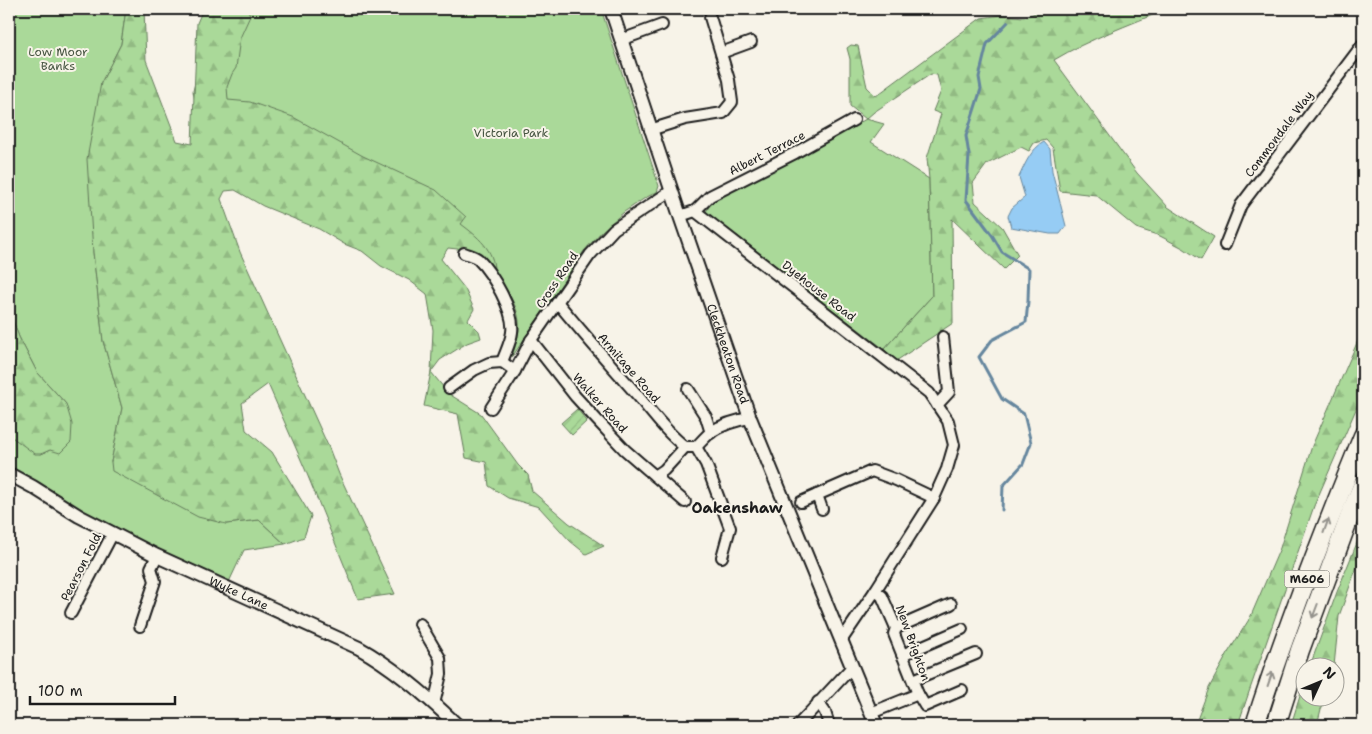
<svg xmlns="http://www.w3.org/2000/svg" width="1372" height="734" viewBox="0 0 1372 734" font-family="'Shantell Sans',sans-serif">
  <defs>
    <pattern id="forest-firs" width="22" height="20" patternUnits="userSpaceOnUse" patternTransform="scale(1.25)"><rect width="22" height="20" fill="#aad999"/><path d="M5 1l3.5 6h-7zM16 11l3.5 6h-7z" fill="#92ba83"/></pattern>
    <pattern id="garden-furrows" width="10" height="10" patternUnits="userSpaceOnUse" patternTransform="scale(1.25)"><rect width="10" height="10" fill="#aad999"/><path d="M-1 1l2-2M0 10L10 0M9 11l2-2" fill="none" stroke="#92ba83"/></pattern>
  </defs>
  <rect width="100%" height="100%" fill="#f7f3e8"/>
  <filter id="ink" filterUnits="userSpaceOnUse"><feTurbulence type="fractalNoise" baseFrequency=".02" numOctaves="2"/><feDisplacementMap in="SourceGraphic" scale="10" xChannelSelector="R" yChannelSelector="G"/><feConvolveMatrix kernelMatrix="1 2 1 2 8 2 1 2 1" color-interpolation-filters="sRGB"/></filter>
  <g filter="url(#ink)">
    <g fill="#aad999" stroke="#637a5a">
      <polygon points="9,9 126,9 121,44 101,83 93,252 103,341 122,408 111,462 226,524 259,520 285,544 244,550 229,582 187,566 71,506 17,472 9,463 9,435 41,454 50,450 66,404 37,372 19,337 9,310"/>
      <path d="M 213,9 L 601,9 L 659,186 L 657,192 L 645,198 L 624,212 L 603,230 L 584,251 L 512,357 C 514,349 518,339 519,330 C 522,304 496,274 480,255 L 196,108 L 193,91 Z"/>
      <polygon points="866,119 884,124 871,142 929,179 932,296 884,349 706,212 711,202 798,158"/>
    </g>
    <g fill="url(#forest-firs)" stroke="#637a5a">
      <path d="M 126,9 L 144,9 L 146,60 L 177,141 L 192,144 L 197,23 L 203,9 L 248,9 L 250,16 L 240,38 L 236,68 L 232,74 L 227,87 L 228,100 L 250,102 L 293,117 L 363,156 L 436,190 L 466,217 L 461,224 C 477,236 495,250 494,272 L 467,250 L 448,248 L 441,259 L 465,289 L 474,309 L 468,320 L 479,331 L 481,338 L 467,343 L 440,360 L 431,372 L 449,394 L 481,414 L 518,465 L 528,475 L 532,491 L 569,523 L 604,546 L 586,554 L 570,541 L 539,507 L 508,498 L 489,486 L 486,462 L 466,458 L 458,414 L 424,406 L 431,372 L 433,330 L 427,294 L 409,280 L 381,266 L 362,251 L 344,244 L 319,229 L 263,206 L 235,190 L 225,191 L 221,199 L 240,252 L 329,448 L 339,474 L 395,594 L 358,599 L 305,469 L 268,384 L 242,403 L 246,430 L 272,452 L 311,516 L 304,537 L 285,544 L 259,520 L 226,524 L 198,517 L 112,471 L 111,462 L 122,408 L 103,341 L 93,252 L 87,159 L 101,83 L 121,44 Z"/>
      <path d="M 1047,9 L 1167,9 C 1129,25 1089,39 1054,60 L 1137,173 L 1168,207 L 1214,237 L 1201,260 L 1183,248 L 1160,236 L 1136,228 L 1096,195 L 1060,191 L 1053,148 L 1046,140 L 1034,143 L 1029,151 L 1021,147 L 987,164 L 973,183 L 975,202 L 1002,227 L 1018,255 L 1004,269 L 952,219 L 953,323 L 896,361 L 884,349 L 932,296 L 929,179 L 927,158 L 941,114 L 933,111 L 941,91 L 937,75 L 931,74 L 874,112 L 866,119 L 850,106 L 850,59 L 847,48 L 851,45 L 858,46 L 867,87 L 876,96 L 981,18 L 1002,15 L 1024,17 Z"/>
      <polygon points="9,310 19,337 37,372 66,404 72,424 71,442 60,453 50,450 41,454 35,454 9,435"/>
      <polygon points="1363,329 1363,393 1314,506 1249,692 1238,725 1195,725 1209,688 1229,651 1250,618 1280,548 1312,446"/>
      <polygon points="1363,528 1363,550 1339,616 1334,666 1310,666 1337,592"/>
      <polygon points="1304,683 1304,696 1327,697 1321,709 1317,725 1291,725"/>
    </g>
    <polygon fill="url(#garden-furrows)" stroke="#637a5a" points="577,409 587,421 572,435 561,423"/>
    <path fill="#96ccf4" stroke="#65869e" d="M 1044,142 L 1050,149 L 1052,171 L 1066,226 L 1060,234 L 1050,234 L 1011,227 L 1008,216 L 1012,208 L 1025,197 L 1019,177 C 1025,164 1031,149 1044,142 Z"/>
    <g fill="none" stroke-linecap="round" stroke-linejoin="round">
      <polyline stroke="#65869e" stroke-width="3" points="1002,510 1003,486 1023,464 1031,443 1024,414 1002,399 979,357 992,340 1026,322 1028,301 1029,269 1002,252 992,235 966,200 969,155 966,136 981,89 979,77 987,44 1008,22"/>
      <g stroke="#1c1c1c" stroke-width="14">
        <g id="minor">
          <polyline points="621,40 662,25"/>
          <polyline points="721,53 751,42"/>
          <polyline points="650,130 685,119 723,113 732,102 729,80 710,17"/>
          <polyline points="695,211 710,196 795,153 854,120"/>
          <polyline points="680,216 695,211 929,393 948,421 954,445 947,469 934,498 875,591 841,641"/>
          <polyline points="1225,245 1241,205 1363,44"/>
          <path d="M 464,253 C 469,255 475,256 478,259 C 492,273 515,312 512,332 C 511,342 505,353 502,362"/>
          <path d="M 558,303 C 584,335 611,365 638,396 C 653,414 667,433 685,447"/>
          <polyline points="531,340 575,396 596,419 625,450 685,502"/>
          <polyline points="449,388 474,370 489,363 502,362 515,371"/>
          <polyline points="688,389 706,417 711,433"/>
          <polyline points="937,405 949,392 943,337"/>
          <polyline points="491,408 515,371 531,340 590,255 614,229 671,191"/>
          <polyline points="696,447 706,464 730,528 722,557"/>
          <path d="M 655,476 L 664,470 L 685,447 L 696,447 C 701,442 706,436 711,432 C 722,425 737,420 750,418"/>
          <polyline points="817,495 822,509"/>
          <polyline points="801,502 872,471 896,480 934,498"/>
          <polyline points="875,591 882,596 896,628 894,634 918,694 925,706 962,690"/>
          <polyline points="71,613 113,533"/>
          <polyline points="420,624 440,658 441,674 434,704"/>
          <polyline points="140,626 155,581 151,568 157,556"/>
          <polyline points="896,628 951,604"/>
          <polyline points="902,655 962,629"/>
          <polyline points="913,680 976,654"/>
          <polyline points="818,702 825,712 829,725"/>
          <polyline points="871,713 918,694"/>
          <polyline points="798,725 852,667"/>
        </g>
      </g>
      <g stroke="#1c1c1c" stroke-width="16">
        <g id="tertiary">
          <path id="s1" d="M 611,9 L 680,216 L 750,418 L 876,725"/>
          <path id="s2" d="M 9,474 L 33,487 L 79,516 L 157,556 L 359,648 C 395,668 428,697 457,725"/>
        </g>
      </g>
      <g stroke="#1c1c1c" stroke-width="21">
        <g id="motorway">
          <path d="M 1255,725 C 1286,627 1324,531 1363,436"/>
          <polyline points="1276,725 1300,650 1352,510 1363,484"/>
        </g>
      </g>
      <use href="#minor" stroke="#f7f3e8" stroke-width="10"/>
      <use href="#tertiary" stroke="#f7f3e8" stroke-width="12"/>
      <use href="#motorway" stroke="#f7f3e8" stroke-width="18"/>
    </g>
    <defs><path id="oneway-shaft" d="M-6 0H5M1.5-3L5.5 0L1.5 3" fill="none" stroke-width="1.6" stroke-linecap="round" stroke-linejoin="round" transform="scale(1.25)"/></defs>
    <g stroke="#94928c">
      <use href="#oneway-shaft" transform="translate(1326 526) rotate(-70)"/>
      <use href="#oneway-shaft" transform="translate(1315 611) rotate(111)"/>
      <use href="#oneway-shaft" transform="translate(1270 679) rotate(-71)"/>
    </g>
  </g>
  <g text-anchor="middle" stroke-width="4" stroke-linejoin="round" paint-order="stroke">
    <rect fill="#f7f3e8" stroke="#5e5c59" stroke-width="1" x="1284.5" y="570.5" width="45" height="17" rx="4"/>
    <g font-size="11" font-weight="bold" fill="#1c1c1c">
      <text x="1307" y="583">M606</text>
    </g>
    <g font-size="12" fill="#475542" stroke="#f7f3e8">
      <text x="58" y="56">Low Moor<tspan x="58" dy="14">Banks</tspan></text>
      <text x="511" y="137">Victoria Park</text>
    </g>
    <g font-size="12" fill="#1c1c1c" stroke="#f7f3e8">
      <text transform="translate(1279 134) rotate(-53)" y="4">Commondale Way</text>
      <text transform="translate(767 153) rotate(-27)" y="4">Albert Terrace</text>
      <text transform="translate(557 280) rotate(-56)" y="4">Cross Road</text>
      <text transform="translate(819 291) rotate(38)" y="4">Dyehouse Road</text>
      <text dy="4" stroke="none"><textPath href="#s1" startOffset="364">Cleckheaton Road</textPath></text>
      <text transform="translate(629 368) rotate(49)" y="4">Armitage Road</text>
      <text transform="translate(600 403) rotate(48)" y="4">Walker Road</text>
      <text transform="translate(81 567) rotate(-63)" y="4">Pearson Fold</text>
      <text dy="4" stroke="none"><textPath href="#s2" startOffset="259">Wyke Lane</textPath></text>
      <text transform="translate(913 643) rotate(70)" y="4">New Brighton</text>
    </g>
    <g font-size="15" font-weight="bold" fill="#1c1c1c" stroke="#f7f3e8">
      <text x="737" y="513">Oakenshaw</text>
    </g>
  </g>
  <rect width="1372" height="734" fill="none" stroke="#f7f3e8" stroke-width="30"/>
  <rect x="15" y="15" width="1342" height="704" fill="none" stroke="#1c1c1c" stroke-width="2" filter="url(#ink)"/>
  <g transform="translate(1320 682) rotate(46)"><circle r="24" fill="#f7f3e8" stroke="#9f9d96"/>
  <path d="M0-4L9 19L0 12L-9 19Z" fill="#1c1c1c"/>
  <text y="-8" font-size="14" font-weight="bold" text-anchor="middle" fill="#1c1c1c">N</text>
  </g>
  <path d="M30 696v8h145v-8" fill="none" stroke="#1c1c1c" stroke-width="2.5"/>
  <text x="38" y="696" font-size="15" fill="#1c1c1c" stroke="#f7f3e8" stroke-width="4" paint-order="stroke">100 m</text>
</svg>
